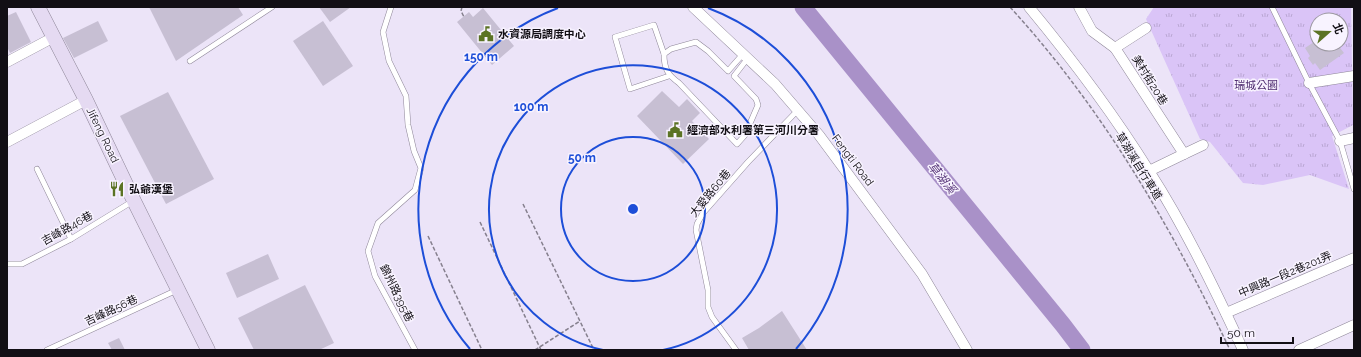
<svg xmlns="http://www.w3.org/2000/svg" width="1361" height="357" viewBox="0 0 1361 357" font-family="Raleway,'Noto Sans TC',sans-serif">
  <defs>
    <pattern id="grass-tufts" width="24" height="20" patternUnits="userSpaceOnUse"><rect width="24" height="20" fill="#dac4f7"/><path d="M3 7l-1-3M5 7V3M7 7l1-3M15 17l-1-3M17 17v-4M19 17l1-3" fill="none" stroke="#baa7d3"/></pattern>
  </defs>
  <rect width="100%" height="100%" fill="#ece4f8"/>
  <path fill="url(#grass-tufts)" fill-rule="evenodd" d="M 1154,7 L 1354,7 L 1351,8 L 1353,125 L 1332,136 L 1349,189 L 1310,175 L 1263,185 L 1243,183 L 1210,142 L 1200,139 L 1146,19 ZM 1317,20 L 1341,20 L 1341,44 L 1317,44 Z"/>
  <polygon fill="#dac4f7" points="1295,7 1343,7 1302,24"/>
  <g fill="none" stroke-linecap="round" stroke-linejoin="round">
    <polyline stroke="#a991c8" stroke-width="17" points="803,7 1063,325 1082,350"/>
  </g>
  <g fill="#c7bfd3">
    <polygon points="149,7 238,7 243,15 176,61"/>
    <polygon points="319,7 351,7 330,22"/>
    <polygon points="483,8 514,46 492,65 457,22 469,12 473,17"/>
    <polygon points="16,12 31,42 10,53 7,47 7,16"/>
    <polygon points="98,21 108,41 74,58 63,38"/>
    <polygon points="323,21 353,66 323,86 293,41"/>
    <polygon points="1317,40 1317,44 1337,44 1344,53 1320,70 1315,63 1313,65 1308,58 1310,56 1305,48"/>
    <polygon points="662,91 679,107 687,99 700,113 692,121 709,139 683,164 637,116"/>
    <polygon points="168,92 214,179 166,204 120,116"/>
    <polygon points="268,254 279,279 237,298 226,273"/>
    <polygon points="305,285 334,343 319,350 254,350 238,318"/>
    <polygon points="782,311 807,350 749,350 742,338 759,328"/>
    <polygon points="119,338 125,350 112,350 108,343"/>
  </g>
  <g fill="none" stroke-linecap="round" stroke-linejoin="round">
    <g stroke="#8f8799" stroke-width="6">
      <g id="lane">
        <polyline points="391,7 383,32 389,61 406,96 408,125 414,151 421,168 415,190 378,223 368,251 375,276 415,350"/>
        <polyline points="1272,7 1309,83 1340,141 1354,189"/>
        <polyline points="664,54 654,25 615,37 630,89 669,76"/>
        <path d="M 743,54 L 728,71 L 708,51 L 696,42 L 671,49 L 664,54 C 664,69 668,75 679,83 L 737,144 L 745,135 L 758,105 L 756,99 L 734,76 L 748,58"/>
        <polyline points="190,61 272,7"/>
        <polyline points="37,169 71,239"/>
        <polyline points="7,264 22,264 71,239 133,201"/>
        <polyline points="47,350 177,290"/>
        <polyline points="736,350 712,317 708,307 708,290 696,230 697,224 703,213 748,162 798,110"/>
      </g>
    </g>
    <g stroke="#8f8799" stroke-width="11">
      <g id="street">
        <polyline points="693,7 775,84 819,135 922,274 967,350"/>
        <path d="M 1029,7 C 1072,59 1113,113 1149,171 C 1185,227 1215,289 1243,350"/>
        <polyline points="1079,7 1092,31 1115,48 1184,154 1203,145"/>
        <polyline points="1115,48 1146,28"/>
        <polyline points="7,62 54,37"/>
        <polyline points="1309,83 1354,76"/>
        <polyline points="1340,141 1354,138"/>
        <polyline points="7,142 86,100"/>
        <polyline points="1149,171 1184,154"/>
        <polyline points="1226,313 1354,258"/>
        <polyline points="1299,350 1354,325"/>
      </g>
    </g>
    <g stroke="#8f8799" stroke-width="15">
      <polyline id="secondary" points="38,7 86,100 134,201 208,350"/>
    </g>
    <g stroke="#86808e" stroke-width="1.5" stroke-dasharray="4 2" stroke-linecap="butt">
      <polyline points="462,7 461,11 464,17"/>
      <path d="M 1010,7 C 1103,109 1171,226 1230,350"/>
      <polyline points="523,204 594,350"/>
      <polyline points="480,222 541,350"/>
      <polyline points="428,236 482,350"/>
      <polyline points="535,350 580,321"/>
    </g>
    <use href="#lane" stroke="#fff" stroke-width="5"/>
    <use href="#street" stroke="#fff" stroke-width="10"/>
    <use href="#secondary" stroke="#e5daf2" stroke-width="14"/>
  </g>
  <g fill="none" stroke="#1d4ed8" stroke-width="2">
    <circle cx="633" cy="209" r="72"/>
    <path d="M603 350A144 144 0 1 1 663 350"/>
    <path d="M470 349A215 215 0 0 1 558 8M708 8A215 215 0 0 1 796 349"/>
  </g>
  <defs>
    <g id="civic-bare" transform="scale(1.2)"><path d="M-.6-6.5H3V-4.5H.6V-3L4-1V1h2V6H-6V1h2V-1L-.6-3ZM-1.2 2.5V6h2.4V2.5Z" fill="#5b7324" stroke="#f8f3ff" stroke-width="2.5" paint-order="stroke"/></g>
    <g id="restaurant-bare" transform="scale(1.2)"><path d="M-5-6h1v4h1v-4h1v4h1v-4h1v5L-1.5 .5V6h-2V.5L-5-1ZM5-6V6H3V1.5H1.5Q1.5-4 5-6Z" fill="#5b7324" stroke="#f8f3ff" stroke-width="2.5" paint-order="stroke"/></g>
  </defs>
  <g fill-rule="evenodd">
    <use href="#civic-bare" x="486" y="34"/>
    <use href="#civic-bare" x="675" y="130"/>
    <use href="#restaurant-bare" x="117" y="189"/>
  </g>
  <g text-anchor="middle" stroke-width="3" stroke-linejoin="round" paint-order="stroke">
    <g font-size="11" font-weight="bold" fill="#120f15" stroke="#f8f3ff" text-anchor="start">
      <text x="498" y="38">水資源局調度中心</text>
      <text x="687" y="134">經濟部水利署第三河川分署</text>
      <text x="129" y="193">弘爺漢堡</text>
    </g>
    <g font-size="11" fill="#120f15" stroke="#f8f3ff">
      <text transform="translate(1150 80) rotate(58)" y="4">美村街20巷</text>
      <text transform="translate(103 135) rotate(64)" y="4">Jifeng Road</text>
      <text transform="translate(853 160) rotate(53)" y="4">Fengti Road</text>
      <text transform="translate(1139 166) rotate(58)" y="4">草湖溪自行車道</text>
      <text transform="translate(710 193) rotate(-51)" y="4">大愛路60巷</text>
      <text transform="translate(67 228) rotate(-29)" y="4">吉峰路46巷</text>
      <text transform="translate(1285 274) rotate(-23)" y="4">中興路一段2巷201弄</text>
      <text transform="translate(397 293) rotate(64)" y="4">錦州路395巷</text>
      <text transform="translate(111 310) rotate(-25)" y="4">吉峰路56巷</text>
    </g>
    <g font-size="11" fill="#4f2d71" stroke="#f8f3ff">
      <text x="1256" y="89">瑞城公園</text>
    </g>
    <g font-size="12" font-style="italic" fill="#563478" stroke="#f8f3ff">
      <text transform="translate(942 178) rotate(51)" y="4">草湖溪</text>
    </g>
  </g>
  <circle cx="633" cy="209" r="6" fill="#1d4ed8" stroke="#f8f3ff" stroke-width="2"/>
  <g font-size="12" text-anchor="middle" font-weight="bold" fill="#1d4ed8" stroke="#f8f3ff" stroke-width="3" stroke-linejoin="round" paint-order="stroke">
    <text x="481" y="61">150 m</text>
    <text x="531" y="111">100 m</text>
    <text x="582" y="162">50 m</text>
  </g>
  <rect width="1361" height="357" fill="none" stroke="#120f15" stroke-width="16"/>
  <g transform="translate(1329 32) rotate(70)"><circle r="19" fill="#f8f3ff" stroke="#9c98a1"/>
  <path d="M0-3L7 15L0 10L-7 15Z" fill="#5b7324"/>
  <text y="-6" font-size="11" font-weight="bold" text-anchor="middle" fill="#120f15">北</text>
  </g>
  <path d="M1221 337v6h72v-6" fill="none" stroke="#120f15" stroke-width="2"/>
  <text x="1227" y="337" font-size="12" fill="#120f15" stroke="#f8f3ff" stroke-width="3" paint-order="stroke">50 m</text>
</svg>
